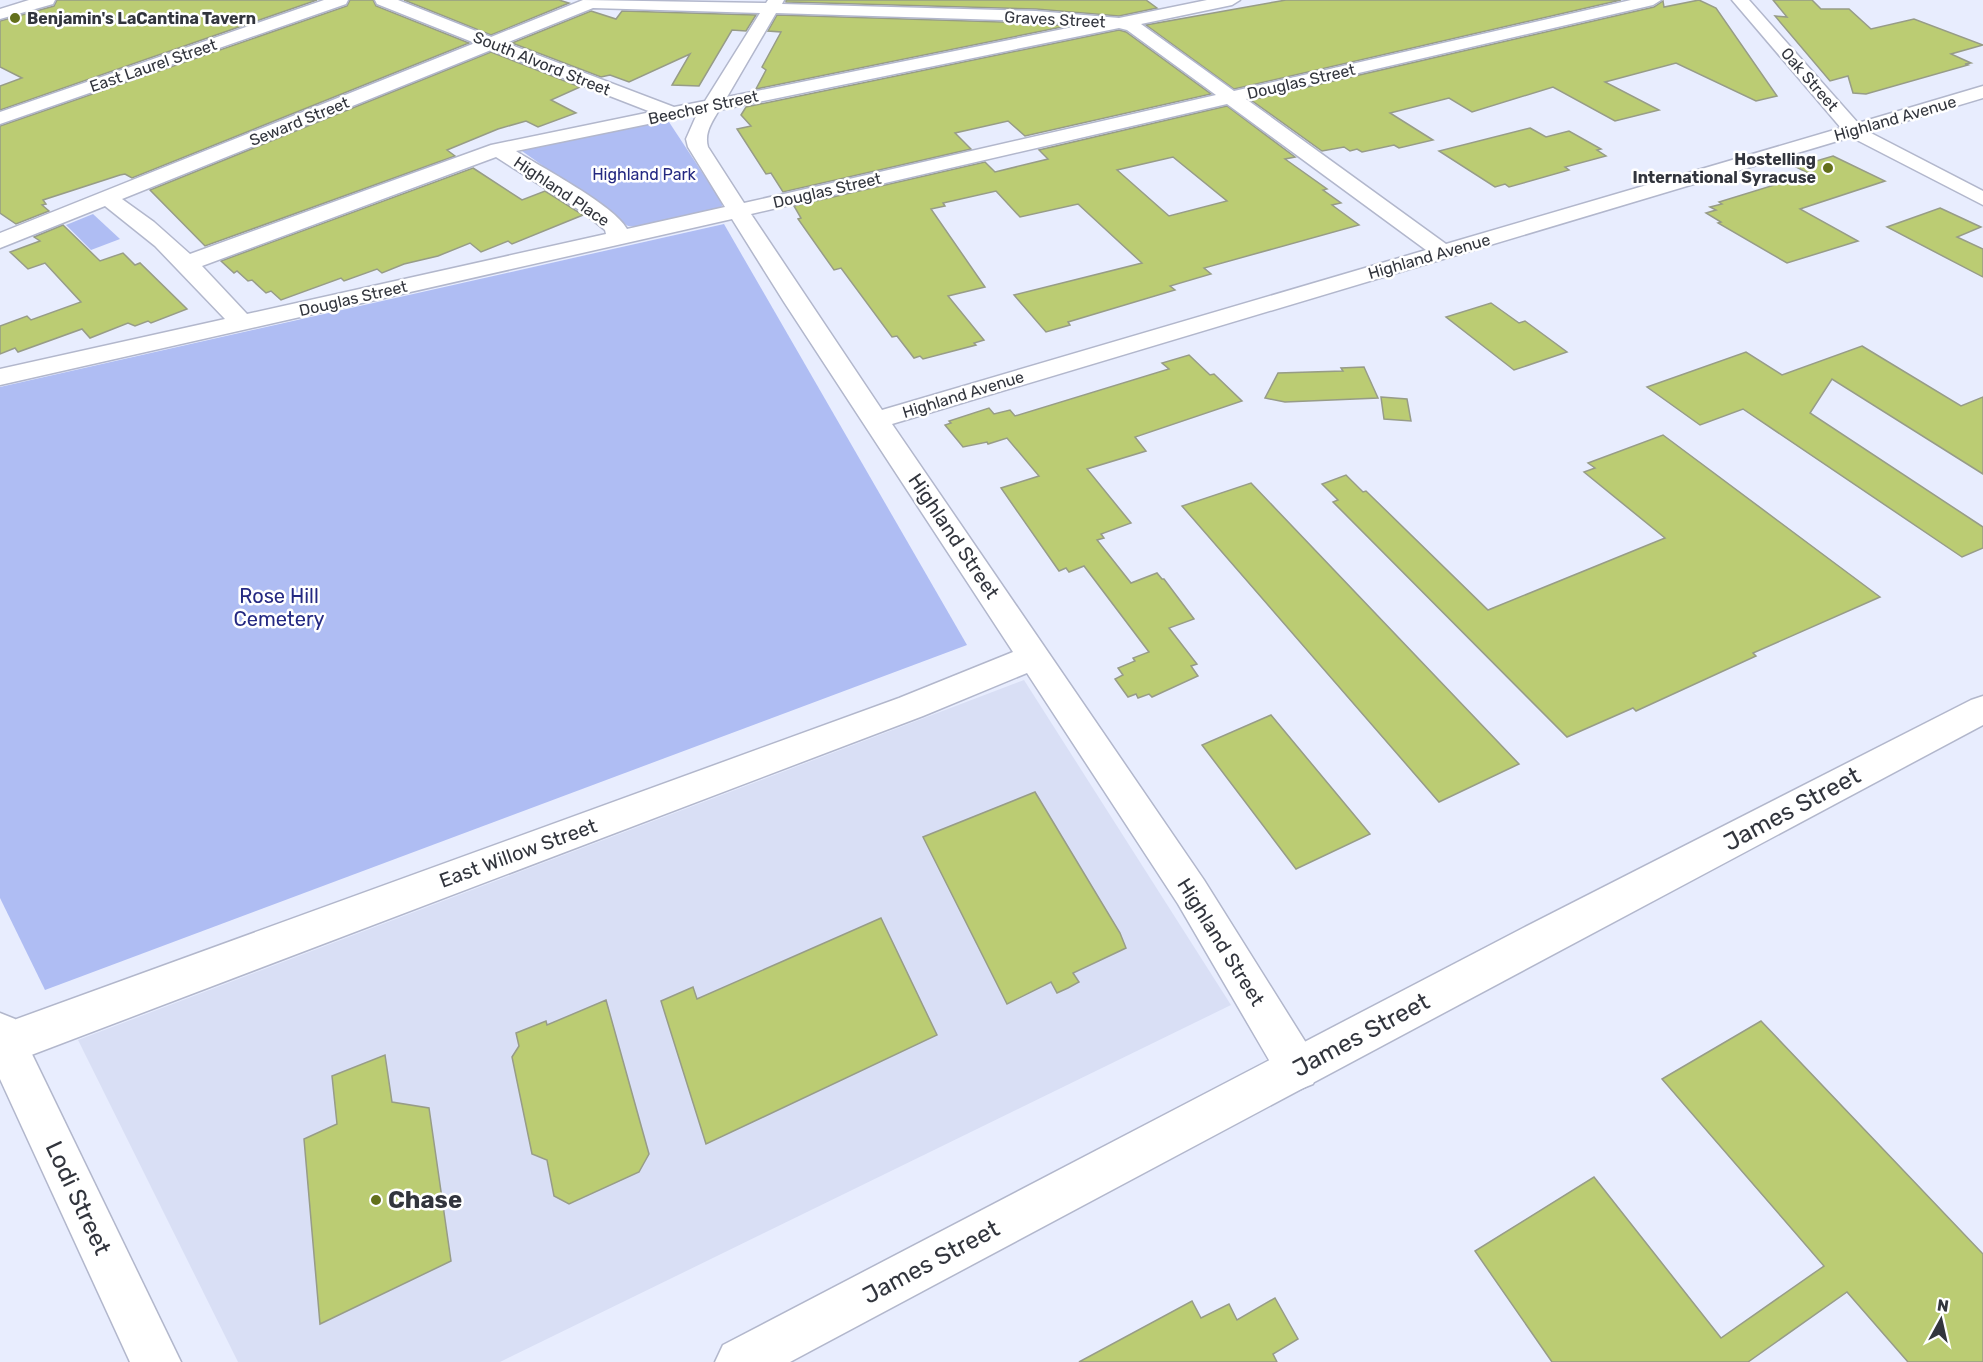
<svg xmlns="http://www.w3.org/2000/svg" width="1983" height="1362" viewBox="0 0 1983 1362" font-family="Rubik,sans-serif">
  <rect width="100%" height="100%" fill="#e8edfe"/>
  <polygon fill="#d9dff5" points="1024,680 1231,1005 500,1362 238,1362 78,1040"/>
  <g fill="#afbdf3">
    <polygon points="663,120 669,122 723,204 720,209 637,227 628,226 522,151 522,148"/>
    <polygon points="93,214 120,239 91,250 66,225"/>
    <polygon points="724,224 967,645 45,990 0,898 0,387"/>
  </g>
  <g fill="#bbcc73" stroke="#979c87" stroke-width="1.5" fill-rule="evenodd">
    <polygon points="57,0 317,0 0,110 0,86 22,78 0,67 0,21 54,6"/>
    <polygon points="350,0 373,0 376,6 469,43 132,178 125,174 120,175 43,200 46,204 42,205 49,211 16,224 0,213 0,126 347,6"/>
    <polygon points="404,0 559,0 569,3 491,35"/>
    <polygon points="786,0 1146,0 1157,8 1119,16 1036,9 786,2"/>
    <polygon points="1286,0 1621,0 1234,89 1146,25"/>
    <polygon points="1699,0 1716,8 1777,96 1756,101 1676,63 1605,82 1659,110 1615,121 1553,87 1472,112 1449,98 1390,113 1433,140 1399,148 1394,145 1362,152 1357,149 1350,151 1344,147 1322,151 1251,100 1654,7 1663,1 1664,7"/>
    <polygon points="1773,0 1812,0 1821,9 1849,9 1871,29 1914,19 1983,45 1951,54 1971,63 1965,64 1968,65 1866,94 1853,93 1848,76 1830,81 1775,16 1787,17"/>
    <polygon points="591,11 616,19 622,11 756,15 746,31 732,30 699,86 672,85 690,54 629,82 610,75 601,77 512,43"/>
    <polygon points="777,15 1036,23 1067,26 756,89 766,70 762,67 781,32 768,31"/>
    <polygon points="1119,30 1126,32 1211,94 1025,136 1008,121 955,133 971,149 783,192 771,173 766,174 737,129 751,126 741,115 746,107"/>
    <polygon points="491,52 580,87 551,100 576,113 538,127 526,121 498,129 447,150 455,156 205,246 150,190"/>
    <path d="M 1227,106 L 1295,157 L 1285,159 L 1327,189 L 1323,190 L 1341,203 L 1332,205 L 1359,225 L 1204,268 L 1211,274 L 1170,286 L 1175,290 L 1068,322 L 1070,325 L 1046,332 L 1014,295 L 1142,263 L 1078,204 L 1020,217 L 996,191 L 943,203 L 945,206 L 931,209 L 985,287 L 948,296 L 984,340 L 974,343 L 976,345 L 923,359 L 920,356 L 914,358 L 897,336 L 892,337 L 841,268 L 834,270 L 798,219 L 801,218 L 794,206 L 985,162 L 995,172 L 1048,159 L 1039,150 ZM 1173,157 L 1227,201 L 1169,216 L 1117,170 Z"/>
    <polygon points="1530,128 1546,137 1569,131 1601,149 1597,150 1606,156 1565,167 1569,170 1509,187 1505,184 1495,187 1439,151"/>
    <polygon points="1833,156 1885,181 1800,209 1858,241 1787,263 1718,223 1721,222 1706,213 1716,210 1710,207 1722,204 1719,202 1810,174 1796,167"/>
    <polygon points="473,168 522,200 545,191 583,215 512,244 508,241 481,252 470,243 438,256 404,264 382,273 377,269 344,281 341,278 281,300 271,291 266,293 252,280 248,281 237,271 234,273 221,261"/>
    <polygon points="1940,208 1981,227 1957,237 1983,249 1983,277 1887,227"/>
    <polygon points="63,225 100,261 123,253 135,265 140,263 187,309 151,323 148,321 135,326 128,323 90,338 82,329 18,352 15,348 0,354 0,326 27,316 31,320 81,302 45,263 28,269 10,252 40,241 34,237"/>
    <polygon points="1491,303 1519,323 1525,321 1567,352 1514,370 1446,317"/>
    <polygon points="1862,346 1961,406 1983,397 1983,474 1832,379 1810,413 1983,527 1983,548 1962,557 1743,409 1700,425 1647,387 1746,352 1782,375"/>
    <polygon points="1189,355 1210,375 1214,374 1242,401 1135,437 1146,451 1087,469 1131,523 1101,534 1104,538 1097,540 1131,583 1157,573 1162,579 1164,579 1194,619 1169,628 1197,664 1191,666 1198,676 1152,697 1149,694 1138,698 1136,694 1128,697 1115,679 1123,675 1118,668 1135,661 1133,658 1149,652 1084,566 1069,572 1066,568 1059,571 1001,488 1039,476 1007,438 988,444 987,442 963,447 945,425 951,423 949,421 989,408 994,414 1010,410 1015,416 1169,369 1162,363"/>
    <polygon points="1364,367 1378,398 1285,402 1265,398 1278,373 1343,371 1341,368"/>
    <polygon points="1381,397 1407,399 1411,421 1384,419"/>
    <polygon points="1663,435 1880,597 1753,653 1756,656 1636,711 1633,708 1567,737 1333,502 1338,500 1322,484 1346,475 1363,492 1366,491 1488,610 1665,538 1584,472 1595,468 1588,463"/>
    <polygon points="1251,483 1519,764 1439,802 1182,506"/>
    <polygon points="1271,715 1370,834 1296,869 1202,745"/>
    <polygon points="1035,792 1120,933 1126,948 1073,973 1079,982 1068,988 1057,993 1051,982 1007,1004 923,837"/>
    <polygon points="881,918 937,1035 706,1144 661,1001 693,987 697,999"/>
    <polygon points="606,1000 649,1154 639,1172 569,1204 554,1196 547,1160 532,1154 512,1057 519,1046 516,1033 546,1021 547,1025"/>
    <polygon points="1761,1021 1983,1254 1983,1362 1908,1362 1847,1292 1748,1362 1552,1362 1475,1251 1594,1177 1721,1338 1824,1266 1662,1079"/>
    <polygon points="385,1055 392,1102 429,1108 451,1261 320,1324 304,1139 337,1124 332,1076"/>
    <polygon points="1275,1298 1298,1339 1273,1354 1277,1362 1079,1362 1192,1301 1201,1318 1229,1304 1237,1320"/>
  </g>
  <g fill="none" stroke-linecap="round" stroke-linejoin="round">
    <g stroke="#b2b7cc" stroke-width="3">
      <g id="street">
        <polygon points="324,0 348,0 346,4 0,124 0,112"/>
        <path d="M 375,0 L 398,0 L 491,37 L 583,0 L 766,3 L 768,0 L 784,0 L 782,4 L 1036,11 L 1119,18 L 1207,0 L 1240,0 L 1232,5 L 1141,24 L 1234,91 L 1631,0 L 1661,0 L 1653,5 L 1246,99 L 1446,244 L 1841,128 L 1732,0 L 1749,0 L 1858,123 L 1983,86 L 1983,98 L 1869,132 L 1983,191 L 1983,205 L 1851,137 L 892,424 L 1204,880 L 1313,1054 L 1319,1069 L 1313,1084 L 1298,1090 L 1283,1084 L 1178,904 L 1027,673 L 923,716 L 5,1065 L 0,1063 L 0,1025 L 899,698 L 1013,652 L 784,302 L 732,219 L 0,385 L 0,369 L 225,319 L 155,246 L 105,206 L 0,248 L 0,233 L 475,43 L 377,4 ZM 593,8 L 760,13 L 705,101 L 674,107 L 506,43 ZM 776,13 L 1036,21 L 1083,25 L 727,97 ZM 1119,28 L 1127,30 L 1216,95 L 744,203 L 708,147 C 704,133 712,122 719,110 ZM 491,50 L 651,112 L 491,145 L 190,254 L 154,222 L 122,199 ZM 1227,104 L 1426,250 L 882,410 L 751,214 ZM 697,114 L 686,139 L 688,147 L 725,207 L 627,229 C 614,205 542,168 516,151 ZM 496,157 L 584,213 L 605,230 L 606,234 L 247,314 L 202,266 Z"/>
      </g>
    </g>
    <g stroke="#b2b7cc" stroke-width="3">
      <g id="secondary">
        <polygon points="29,0 55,0 53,4 0,19 0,9"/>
        <polygon points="0,1013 15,1019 181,1362 130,1362 0,1079"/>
      </g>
    </g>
    <g stroke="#b2b7cc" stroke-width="3">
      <polygon id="primary" points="1983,696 1983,725 790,1362 715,1362 723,1345 1523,928 1971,700"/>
    </g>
    <use href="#street" fill="#fff" fill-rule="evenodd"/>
    <use href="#secondary" fill="#fff" fill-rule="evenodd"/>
    <use href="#primary" fill="#fff" fill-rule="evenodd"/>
  </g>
  <g fill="#63701b" stroke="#fff" stroke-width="2">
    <circle cx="15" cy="18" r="6"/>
    <circle cx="1828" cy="168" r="6"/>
    <circle cx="376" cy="1200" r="6"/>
  </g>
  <g text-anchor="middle" stroke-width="5" stroke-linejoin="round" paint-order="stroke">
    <g font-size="16" font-weight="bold" fill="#32353d" stroke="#fff" text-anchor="start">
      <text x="27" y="24">Benjamin's LaCantina Tavern</text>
      <text x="1816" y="165" text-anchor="end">Hostelling<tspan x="1816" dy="18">International Syracuse</tspan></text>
    </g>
    <g font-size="16" fill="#32353d" stroke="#fff">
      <text transform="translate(1055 19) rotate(3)" y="6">Graves Street</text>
      <text transform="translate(542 63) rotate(22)" y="6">South Alvord Street</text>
      <text transform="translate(153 65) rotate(-19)" y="6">East Laurel Street</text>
      <text transform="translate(1810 79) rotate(49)" y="6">Oak Street</text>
      <text transform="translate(1301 81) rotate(-13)" y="6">Douglas Street</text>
      <text transform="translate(703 107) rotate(-12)" y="6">Beecher Street</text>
      <text transform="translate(1895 118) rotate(-16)" y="6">Highland Avenue</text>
      <text transform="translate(299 121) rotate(-22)" y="6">Seward Street</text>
      <text transform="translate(827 190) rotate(-13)" y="6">Douglas Street</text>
      <text transform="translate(562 191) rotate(34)" y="6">Highland Place</text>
      <text transform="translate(1429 256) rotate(-16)" y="6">Highland Avenue</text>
      <text transform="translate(353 298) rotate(-13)" y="6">Douglas Street</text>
      <text transform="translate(963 394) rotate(-17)" y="6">Highland Avenue</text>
    </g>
    <g font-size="16" fill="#242982" stroke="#fff">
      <text x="644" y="180">Highland Park</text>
    </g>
    <g font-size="20" fill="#32353d" stroke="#fff">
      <text transform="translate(954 536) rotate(56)" y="7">Highland Street</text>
      <text transform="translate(518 853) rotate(-20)" y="7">East Willow Street</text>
      <text transform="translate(1221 942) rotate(58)" y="7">Highland Street</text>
    </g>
    <g font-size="20" fill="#242982" stroke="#fff">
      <text x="279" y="603">Rose Hill<tspan x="279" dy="23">Cemetery</tspan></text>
    </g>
    <g font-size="24" fill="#32353d" stroke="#fff">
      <text transform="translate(1792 809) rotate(-28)" y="8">James Street</text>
      <text transform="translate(1361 1035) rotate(-28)" y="8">James Street</text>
      <text transform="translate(78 1198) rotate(65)" y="8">Lodi Street</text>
      <text transform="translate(931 1262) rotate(-28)" y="8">James Street</text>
    </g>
    <g font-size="24" font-weight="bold" fill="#32353d" stroke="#fff" text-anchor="start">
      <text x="388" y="1208">Chase</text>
    </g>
  </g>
  <g transform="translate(1941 1320) rotate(8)" stroke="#ffffff" stroke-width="4.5" paint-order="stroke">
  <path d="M0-4.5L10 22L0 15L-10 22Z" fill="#32353d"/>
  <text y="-9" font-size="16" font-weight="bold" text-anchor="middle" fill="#32353d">N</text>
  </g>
</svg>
